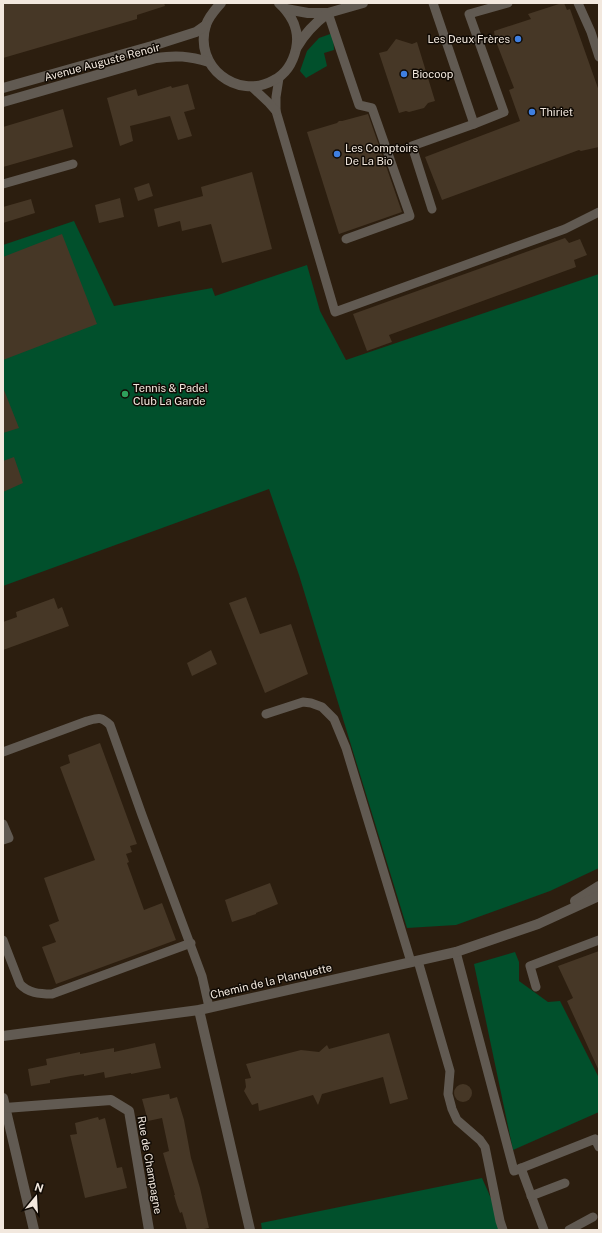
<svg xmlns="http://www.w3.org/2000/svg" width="602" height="1233" viewBox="0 0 602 1233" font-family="'Public Sans',sans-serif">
  <rect width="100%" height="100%" fill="#2c1e0f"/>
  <g fill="#01502c">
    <polygon points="333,33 334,50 324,53 327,66 306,78 300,71 307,51 319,38"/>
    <polygon points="74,221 114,306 212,288 215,296 307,265 320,311 346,360 599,274 599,868 550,891 456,925 407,928 299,575 269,489 3,586 3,245"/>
    <polygon points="515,952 519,962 519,981 548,1002 560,1001 599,1078 599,1112 513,1150 474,964"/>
    <polygon points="482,1178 505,1230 262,1230 261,1223"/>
  </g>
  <g fill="#463726">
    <polygon points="3,3 164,3 165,6 137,15 137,19 3,58"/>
    <polygon points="562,3 564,3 567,10 570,9 599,91 599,147 581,151 579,150 442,200 425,157 520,121 509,90 514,88 495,39 494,31 531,19 528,14"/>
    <polygon points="396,39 412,44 417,42 435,101 428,103 424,108 409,112 406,111 399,113 379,53 387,51"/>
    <polygon points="188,84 195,109 184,112 192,136 178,140 170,116 130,126 133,141 120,146 107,98 136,89 138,96 171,86 172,88"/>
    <polygon points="63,109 73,147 3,167 3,127"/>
    <polygon points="368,114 402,212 339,234 307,132 337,123 339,121 342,121"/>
    <polygon points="252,172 272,249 222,263 211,224 182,231 180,221 158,227 154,209 203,196 201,187"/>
    <polygon points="149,183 153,196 138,201 134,188"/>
    <polygon points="120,198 124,217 99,223 95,205"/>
    <polygon points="31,199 35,213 3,223 3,207"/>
    <polygon points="62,234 97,324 3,360 3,257"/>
    <polygon points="565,238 569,243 580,239 587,255 574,260 576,267 389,335 392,342 367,351 353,314"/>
    <polygon points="3,390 4,390 19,428 3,433"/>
    <polygon points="14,457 23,483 3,492 3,461"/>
    <polygon points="246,597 260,634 291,624 308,674 265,693 229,603"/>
    <polygon points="54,598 58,609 62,607 69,626 3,650 3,622 17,617 16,612"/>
    <polygon points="211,650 217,664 192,676 187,663"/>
    <polygon points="100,743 137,844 130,846 132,852 126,854 129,862 127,863 144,910 162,903 176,940 56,984 42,947 56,942 49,925 59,921 44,878 95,860 60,767 70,763 68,755"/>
    <polygon points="270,883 278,904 256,913 256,914 232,922 225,900"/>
    <polygon points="599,951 599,1071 567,1001 573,998 558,966"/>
    <polygon points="389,1033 408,1099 390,1104 383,1077 322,1094 318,1105 313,1095 259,1111 258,1103 252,1105 244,1091 246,1087 245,1079 251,1078 246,1064 301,1050 319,1052 327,1045 329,1049"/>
    <polygon points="155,1043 161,1068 131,1074 131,1073 105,1078 104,1072 84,1076 84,1074 71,1076 50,1080 50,1083 31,1086 28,1069 47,1065 46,1059 80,1052 80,1054 114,1048 114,1052"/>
    <circle cx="463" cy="1093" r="9"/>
    <polygon points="169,1094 170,1099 177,1097 184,1120 191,1158 200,1188 209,1228 198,1230 187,1230 182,1212 180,1213 177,1205 174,1195 175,1195 163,1153 169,1151 162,1118 148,1121 142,1099"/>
    <polygon points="98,1117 99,1120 105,1118 117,1168 122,1167 127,1188 85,1198 70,1135 77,1134 75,1123"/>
  </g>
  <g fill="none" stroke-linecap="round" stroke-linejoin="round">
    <g stroke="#615a52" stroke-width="9">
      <polyline points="433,3 474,124"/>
      <polyline points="578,3 591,32 599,57"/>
      <polyline points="328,13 359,105 372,108 410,216 346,239"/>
      <polyline points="279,78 276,97 276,111 335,312 565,229 599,212"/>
      <polyline points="252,87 269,103 276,111"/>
      <polyline points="3,184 73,164"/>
      <polyline points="432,209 412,146 474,124 504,112 469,14 508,3"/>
      <polyline points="266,714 303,702 311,703 322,707 334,719 346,748 411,962"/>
      <path d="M 3,752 L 87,721 C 98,718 101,716 110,725 L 142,815 L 202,976 L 209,1007"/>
      <polyline points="3,824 9,838 3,840"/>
      <path d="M 3,940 L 20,984 C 28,993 39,994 52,994 L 191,943"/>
      <polyline points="456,952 514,1171 595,1139 599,1147"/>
      <polyline points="418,961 450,1071 448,1094 452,1109 457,1120 480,1140 485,1147 500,1221 503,1230"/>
      <polyline points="536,987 530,966 599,940"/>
      <polyline points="521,1168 544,1230"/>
      <polyline points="531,1196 565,1183"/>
      <polyline points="569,1230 593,1217"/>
    </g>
    <g stroke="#615a52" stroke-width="10">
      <path d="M 221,3 C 215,10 209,16 206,25 C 193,66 237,101 274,80 C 286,74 293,62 296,49 C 300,31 292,15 279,3"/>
      <polyline points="286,9 308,13 328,13 363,3"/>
      <path d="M 297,47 C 305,33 315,23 328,13"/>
      <polyline points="3,88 152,46 196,32 206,25"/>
      <path d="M 3,102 L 156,58 C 176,55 189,56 209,62"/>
      <polyline points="575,901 599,886"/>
      <polyline points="199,1010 250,1230"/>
      <polyline points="3,1036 199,1010 456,952 538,924 599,896"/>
      <polyline points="3,1098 34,1230"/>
      <polyline points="5,1108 111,1100 129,1111 149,1230"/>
    </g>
  </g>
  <g fill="#3f7fe0" stroke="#100a04" stroke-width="1.5">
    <circle cx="518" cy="39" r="4"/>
    <circle cx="404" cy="74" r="4"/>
    <circle cx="532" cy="112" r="4"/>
    <circle cx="337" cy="154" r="4"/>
  </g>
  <circle fill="#2e9e5b" stroke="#100a04" stroke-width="1.5" cx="125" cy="394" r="4"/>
  <g text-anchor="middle" stroke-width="3" stroke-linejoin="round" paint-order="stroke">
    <g font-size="11" fill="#f2e8de" stroke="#100a04" text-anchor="start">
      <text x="510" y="43" text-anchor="end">Les Deux Frères</text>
      <text x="412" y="78">Biocoop</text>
      <text x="540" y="116">Thiriet</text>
      <text x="345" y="152">Les Comptoirs<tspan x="345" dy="13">De La Bio</tspan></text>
      <text x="133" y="392">Tennis &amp; Padel<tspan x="133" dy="13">Club La Garde</tspan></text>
    </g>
    <g font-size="11" fill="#f2e8de" stroke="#100a04">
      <text transform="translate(102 62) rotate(-15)" y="4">Avenue Auguste Renoir</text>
      <text transform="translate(271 981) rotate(-13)" y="4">Chemin de la Planquette</text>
      <text transform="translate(150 1165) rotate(80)" y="4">Rue de Champagne</text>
    </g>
  </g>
  <rect width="602" height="1233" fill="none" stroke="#f2e8de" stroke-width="8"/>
  <g transform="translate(36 1197) rotate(18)" stroke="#100a04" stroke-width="3" paint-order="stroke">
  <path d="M0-3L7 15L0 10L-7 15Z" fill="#f2e8de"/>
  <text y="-6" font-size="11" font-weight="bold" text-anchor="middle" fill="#f2e8de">N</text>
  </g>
</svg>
